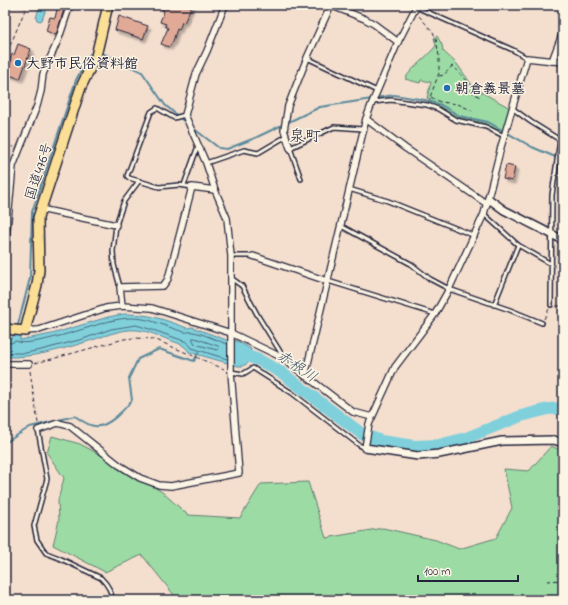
<svg xmlns="http://www.w3.org/2000/svg" width="568" height="605" viewBox="0 0 568 605" font-family="'Indie Flower','Klee One',sans-serif">
  <defs>
    <filter id="shadow"><feDropShadow dx="3" dy="3" stdDeviation="1" flood-color="#0004"/></filter>
  </defs>
  <rect width="100%" height="100%" fill="#f4dece"/>
  <filter id="ink" filterUnits="userSpaceOnUse"><feTurbulence type="fractalNoise" baseFrequency=".025" numOctaves="2"/><feDisplacementMap in="SourceGraphic" scale="8" xChannelSelector="R" yChannelSelector="G"/><feConvolveMatrix kernelMatrix="1 2 1 2 8 2 1 2 1" color-interpolation-filters="sRGB"/></filter>
  <g filter="url(#ink)">
    <g fill="#9cdba4" stroke="#5f7e70">
      <path d="M 437,36 L 442,45 L 443,51 L 457,64 L 474,88 L 510,108 L 503,133 L 484,123 L 458,117 L 440,107 L 430,104 L 431,99 L 427,98 L 431,82 L 421,80 L 420,83 L 405,79 C 412,67 426,58 435,47 L 436,45 L 434,38 Z"/>
      <polygon points="52,436 80,444 108,459 162,492 188,515 240,518 261,484 308,482 326,538 383,528 436,540 459,549 496,538 512,508 504,469 529,471 551,446 563,451 563,600 178,600 142,555 105,572 53,545 59,520 58,500 64,478 47,453"/>
    </g>
    <g fill="#80d0dc" stroke="#5a8a9c">
      <polygon points="40,5 47,6 42,20 40,21 37,20 36,18"/>
      <path d="M 124,314 C 150,314 163,319 187,328 L 192,327 L 229,341 L 237,341 L 251,349 L 248,363 L 243,366 L 238,366 L 189,352 C 184,344 177,343 169,340 C 159,336 148,331 137,330 C 122,328 100,338 86,342 C 60,350 32,358 5,357 L 5,338 L 11,339 L 14,334 L 20,336 L 20,340 L 52,334 L 108,317 Z"/>
    </g>
    <g fill="none" stroke-linecap="round" stroke-linejoin="round">
      <g stroke="#48687b" stroke-width="1">
        <polygon points="193,338 195,338 218,346 219,349 217,350 195,344 193,340"/>
        <path d="M 5,342 L 11,343 L 16,341 C 28,349 94,325 110,321 C 143,313 154,323 184,332 C 187,333 190,331 193,332 C 202,333 218,341 227,344"/>
        <polyline points="5,353 26,353 41,350 83,339 111,329 136,325 156,331 187,342 192,348 227,359"/>
      </g>
      <g stroke="#5a8a9c" stroke-width="2">
        <polyline points="100,54 104,54 142,72 165,105 186,123"/>
        <polyline points="376,98 394,95 425,100 441,105 460,116 488,122 532,147 560,159 563,149"/>
        <polyline points="193,128 219,148 227,149 255,138 320,107 372,99"/>
        <polyline points="18,325 30,278 32,212 76,80 90,54 94,54"/>
        <path d="M 5,443 L 30,427 L 75,416 C 81,420 88,426 95,426 C 108,428 125,409 132,400 L 129,378 L 138,359 L 159,349 L 194,361 L 198,353"/>
      </g>
      <polyline stroke="#80d0dc" stroke-width="12" points="235,352 259,360 282,373 362,434 381,441 415,446 439,445 466,438 521,416 548,409 563,408"/>
    </g>
    <g fill="#e1aa97" stroke="#22223b" filter="url(#shadow)">
      <polygon points="58,5 65,6 56,35 46,31 50,17 55,18"/>
      <polygon points="162,5 192,5 184,23 182,22 179,30 177,29 173,41 169,47 161,44 168,28 165,26 166,24 160,22 164,11 161,9"/>
      <polygon points="119,16 148,26 143,39 115,30"/>
      <polygon points="18,44 31,49 20,79 7,74 11,61 10,60 12,54 14,55"/>
      <polygon points="506,165 515,167 512,181 503,179"/>
    </g>
    <g fill="none" stroke-linecap="round" stroke-linejoin="round">
      <g stroke="#22223b" stroke-width="6">
        <g id="service">
          <polyline points="416,7 513,50 527,58"/>
          <polyline points="307,58 377,91"/>
          <polyline points="373,102 391,100 427,105 438,109 456,120 486,127 504,136"/>
          <polyline points="512,108 531,122 560,140 552,195 551,305"/>
          <polyline points="185,115 174,118 157,108 151,112 127,176 129,178 159,187 179,185 192,187"/>
          <polyline points="206,163 244,150 258,153 285,137"/>
          <polyline points="301,179 290,148 334,127 363,129"/>
          <polyline points="184,185 198,146"/>
          <polyline points="349,189 388,201 475,236"/>
          <polyline points="484,214 518,245 551,264"/>
          <polyline points="341,226 411,264 430,279 449,289 510,310 542,323"/>
          <polyline points="231,256 253,256"/>
          <polyline points="231,278 242,286 258,316 281,353 281,357"/>
          <polyline points="328,281 435,314"/>
          <polyline points="120,287 114,265 113,251 116,225 124,201 139,181"/>
          <polyline points="494,305 518,245"/>
          <polyline points="231,372 243,374 253,368 292,393 359,445 365,448"/>
          <path d="M 38,430 L 47,479 L 34,526 L 37,540 L 46,553 L 59,558 L 101,578 C 108,585 112,591 112,600"/>
        </g>
      </g>
      <g stroke="#22223b" stroke-width="8">
        <g id="minor">
          <polyline points="330,5 365,19 374,24 398,42"/>
          <polyline points="552,61 563,32"/>
          <polyline points="366,119 405,148 487,204"/>
          <polyline points="290,148 284,130 288,106 307,58 331,5"/>
          <polyline points="40,209 116,225"/>
          <polyline points="5,251 13,166 37,106 41,91 43,74 59,38 70,5"/>
          <polyline points="253,256 327,281"/>
          <polyline points="122,306 120,287 163,286 168,279 192,187 215,190"/>
          <polyline points="25,331 39,330 106,308 122,306 152,308 231,333 281,357 353,412 372,417"/>
          <polyline points="5,364 29,364"/>
          <polyline points="305,376 366,119 372,103 398,42 417,5"/>
          <polyline points="38,430 58,423 70,426 119,465 140,478 159,485 171,486 239,473 231,372 231,256 227,218 215,190 206,163 185,115 196,74 207,51 225,5"/>
          <polyline points="365,448 369,424 395,367 435,314 449,289 484,214 501,147 527,58 563,62"/>
        </g>
      </g>
      <g stroke="#22223b" stroke-width="10">
        <g id="tertiary">
          <polyline points="489,199 504,210 563,240"/>
          <polyline points="365,448 418,456 439,454 502,441 554,440 563,443"/>
        </g>
      </g>
      <g stroke="#22223b" stroke-width="12">
        <polyline id="trunk" points="5,329 25,331 37,285 39,270 38,218 81,87 96,56 108,5"/>
      </g>
      <g stroke="#22223b" stroke-width="1" stroke-dasharray="4 3" stroke-linecap="butt">
        <polyline points="419,16 433,32 436,39 439,56 439,73 429,100"/>
        <polyline points="5,58 27,5"/>
        <polyline points="439,76 444,75 452,66 454,67 468,82 471,92 480,97"/>
        <polyline points="431,97 440,102 458,104 473,111"/>
        <polyline points="5,145 14,147"/>
        <polyline points="556,306 563,306"/>
        <polyline points="544,319 549,309"/>
        <polyline points="35,363 52,359 124,339 135,338 154,339 224,369"/>
        <polyline points="30,371 38,423"/>
        <polyline points="547,581 563,580"/>
      </g>
      <use href="#service" stroke="#fcf5e5" stroke-width="3"/>
      <use href="#minor" stroke="#fcf5e5" stroke-width="5.5"/>
      <use href="#tertiary" stroke="#fcf5e5" stroke-width="7"/>
      <use href="#trunk" stroke="#fbdf96" stroke-width="9"/>
    </g>
  </g>
  <g fill="#1f6fb2" stroke="#fcf5e5" stroke-width="1.5">
    <circle cx="18" cy="63" r="4"/>
    <circle cx="447" cy="88" r="4"/>
  </g>
  <g text-anchor="middle" stroke-width="3" stroke-linejoin="round" paint-order="stroke">
    <g font-size="14" font-weight="bold" fill="#22223b" stroke="#fcf5e5" text-anchor="start">
      <text x="26" y="68">大野市民俗資料館</text>
      <text x="455" y="93">朝倉義景墓</text>
    </g>
    <g font-size="14" fill="#22223b" stroke="#fcf5e5">
      <text transform="translate(38 171) rotate(-72)" y="5">国道476号</text>
    </g>
    <g font-size="15" font-style="italic" fill="#3e566b" stroke="#fcf5e5">
      <text transform="translate(297 366) rotate(34)" y="5">赤根川</text>
    </g>
    <g font-size="16" fill="#22223b" stroke="#fcf5e5">
      <text x="305" y="141">泉町</text>
    </g>
  </g>
  <rect width="568" height="605" fill="none" stroke="#fcf5e5" stroke-width="20"/>
  <rect x="10" y="10" width="548" height="585" fill="none" stroke="#22223b" stroke-width="1.5" filter="url(#ink)"/>
  <path d="M418 575v6h100v-6" fill="none" stroke="#22223b" stroke-width="2"/>
  <text x="424" y="575" font-size="12" fill="#22223b" stroke="#fcf5e5" stroke-width="3" paint-order="stroke">100 m</text>
</svg>
